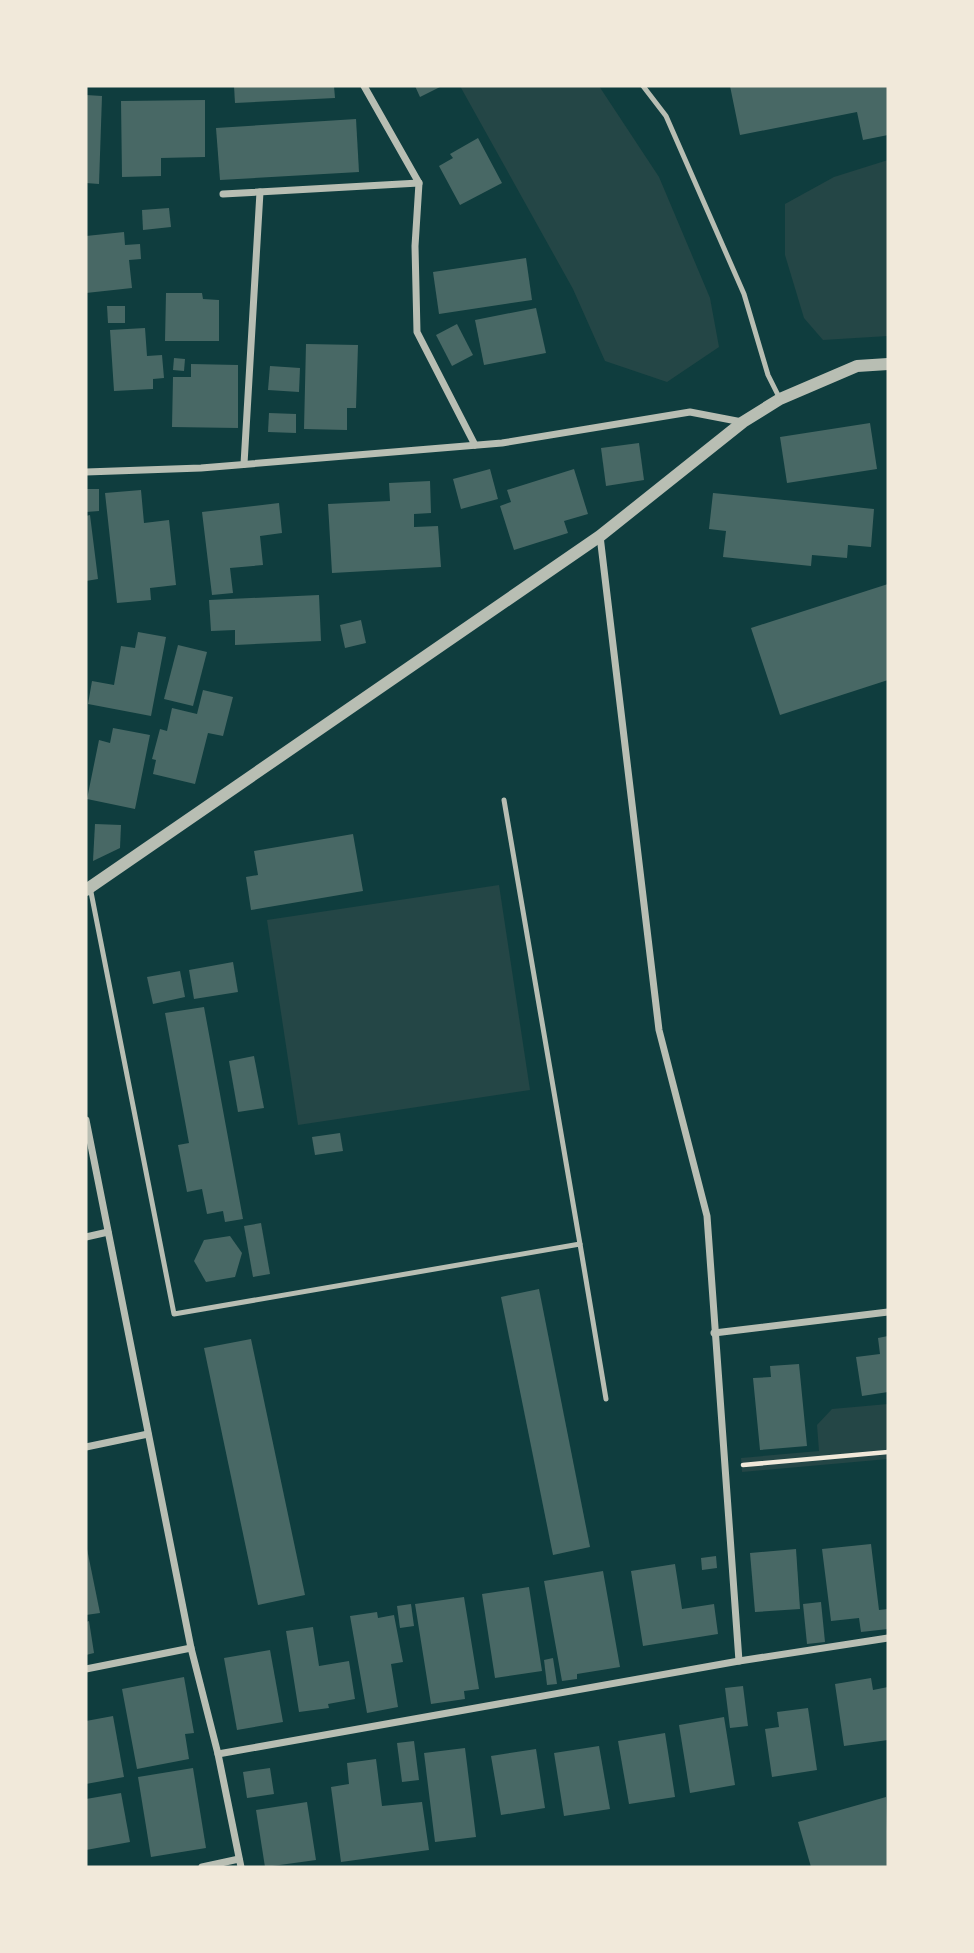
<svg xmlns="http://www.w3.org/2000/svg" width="974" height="1953" viewBox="0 0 974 1953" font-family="'Roboto Condensed',sans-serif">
  <rect width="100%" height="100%" fill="#0f3d3e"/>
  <g fill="#244646">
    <polygon points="460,86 599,86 659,177 710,298 719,347 667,382 605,361 573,289"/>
    <polygon points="888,160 888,336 823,340 804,318 785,255 785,204 834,177"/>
    <polygon points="499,885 530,1090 298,1125 267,920"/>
    <polygon points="888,1404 888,1459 742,1472 741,1458 819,1451 817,1425 832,1409"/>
  </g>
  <g fill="#486865">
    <polygon points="234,86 334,86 335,98 235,103"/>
    <polygon points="415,86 442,86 420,97"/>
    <polygon points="730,86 888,86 888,135 863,140 857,112 740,135"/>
    <polygon points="86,95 102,96 99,184 86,183"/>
    <polygon points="205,100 205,157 161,158 161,176 122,177 121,101"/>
    <polygon points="356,119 359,172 220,180 216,128"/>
    <polygon points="478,138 502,183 460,205 439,166 453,158 450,154"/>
    <polygon points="169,208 171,227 143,230 142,210"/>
    <polygon points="124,232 125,245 140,244 141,259 129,260 132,288 86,293 86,236"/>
    <polygon points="526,258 532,300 439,314 433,272"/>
    <polygon points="166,293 202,293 203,299 219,300 219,341 165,341"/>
    <polygon points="107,306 125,306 125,323 108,323"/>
    <polygon points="536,308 546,353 484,365 475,320"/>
    <polygon points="457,324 473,355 452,366 436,335"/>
    <polygon points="145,328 147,356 162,355 164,378 153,379 153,389 114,391 110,330"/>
    <polygon points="306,344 358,345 356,408 347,408 347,430 304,429"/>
    <polygon points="174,358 185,359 184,371 173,370"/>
    <polygon points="191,364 238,365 238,428 172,427 173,377 191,377"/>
    <polygon points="270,366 300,368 299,392 268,390"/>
    <polygon points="269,413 296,414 296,433 268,432"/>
    <polygon points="870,423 877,469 787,483 780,437"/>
    <polygon points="639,443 644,480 606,486 601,448"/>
    <polygon points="490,469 498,499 461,509 453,479"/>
    <polygon points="574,469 588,514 564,521 568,533 514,550 500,506 511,502 507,490"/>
    <polygon points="430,481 431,513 414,514 414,527 438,526 441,567 332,573 328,504 390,501 389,483"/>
    <polygon points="86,489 99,489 99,511 86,512"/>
    <polygon points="141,490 144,523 169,520 176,585 150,588 151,600 117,603 105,493"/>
    <polygon points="713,493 874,509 871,547 848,545 847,558 812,555 811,566 723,557 726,531 709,529"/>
    <polygon points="279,503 282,533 260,536 263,565 230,568 233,593 212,595 202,512"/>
    <polygon points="90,515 98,579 86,581 86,516"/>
    <polygon points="888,584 888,680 780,715 751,628"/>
    <polygon points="319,595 321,641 235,645 235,630 211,631 209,600"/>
    <polygon points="361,620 366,643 345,648 340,625"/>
    <polygon points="138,632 166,637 151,716 88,704 92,681 114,685 121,646 135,648"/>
    <polygon points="178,645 207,652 193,706 164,699"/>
    <polygon points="203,690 233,697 223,736 208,733 195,784 153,774 156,760 152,759 160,729 167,731 172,708 197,714"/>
    <polygon points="113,728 150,735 135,809 87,799 99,740 110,743"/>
    <polygon points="95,824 121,825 120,848 93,861"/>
    <polygon points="353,834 363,891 251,910 246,877 258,875 254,851"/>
    <polygon points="233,962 238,992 194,999 189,970"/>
    <polygon points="180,971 185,997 153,1004 147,977"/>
    <polygon points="204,1007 243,1219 225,1222 223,1211 207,1214 202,1189 187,1192 178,1145 189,1143 165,1013"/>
    <polygon points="254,1056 264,1108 238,1112 229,1061"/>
    <polygon points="340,1133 343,1151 315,1155 312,1137"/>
    <polygon points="261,1223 270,1274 253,1277 244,1226"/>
    <polygon points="230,1236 242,1253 235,1277 206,1282 194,1261 204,1240"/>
    <polygon points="539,1289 590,1547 553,1555 501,1297"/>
    <polygon points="888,1336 888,1392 862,1396 856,1357 880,1354 878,1338"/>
    <polygon points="251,1339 305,1595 258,1605 204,1348"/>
    <polygon points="799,1364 807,1446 760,1450 753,1378 771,1377 770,1366"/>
    <polygon points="86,1544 100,1613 86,1615"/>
    <polygon points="871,1544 879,1610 888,1609 888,1629 861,1632 859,1618 831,1621 822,1549"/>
    <polygon points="796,1549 800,1609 755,1612 750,1553"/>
    <polygon points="716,1556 717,1568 702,1570 701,1558"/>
    <polygon points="675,1564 682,1609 714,1604 718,1634 643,1646 631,1571"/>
    <polygon points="603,1571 620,1667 577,1674 577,1679 562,1681 544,1581"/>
    <polygon points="529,1587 542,1671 495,1678 482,1594"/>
    <polygon points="464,1597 479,1689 464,1691 465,1699 431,1704 415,1604"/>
    <polygon points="821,1602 825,1642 807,1644 803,1604"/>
    <polygon points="411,1604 414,1626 400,1628 397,1606"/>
    <polygon points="377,1612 378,1618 394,1615 403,1662 391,1664 398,1707 367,1713 350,1616"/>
    <polygon points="89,1621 94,1653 86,1655 86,1622"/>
    <polygon points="313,1627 319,1666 349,1661 355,1699 328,1704 329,1708 299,1712 286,1631"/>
    <polygon points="270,1650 283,1722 237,1730 224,1658"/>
    <polygon points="553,1658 557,1684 547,1685 544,1660"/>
    <polygon points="184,1677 194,1733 185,1734 189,1759 137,1769 122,1689"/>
    <polygon points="871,1678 873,1690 888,1687 888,1740 844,1746 835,1684"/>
    <polygon points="743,1686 748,1726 730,1728 725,1688"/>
    <polygon points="808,1708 817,1770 772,1777 765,1729 779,1727 777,1712"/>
    <polygon points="113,1716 124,1777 86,1784 86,1721"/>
    <polygon points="724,1717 735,1785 690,1793 679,1725"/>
    <polygon points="665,1733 675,1797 629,1804 618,1741"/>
    <polygon points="414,1741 419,1780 402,1782 397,1743"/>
    <polygon points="599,1746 610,1809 564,1816 554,1753"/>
    <polygon points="465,1748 476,1837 435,1842 424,1753"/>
    <polygon points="536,1749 545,1808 501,1815 491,1756"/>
    <polygon points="376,1759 382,1806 422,1802 429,1850 341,1862 331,1787 349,1784 347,1763"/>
    <polygon points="193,1768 206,1848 151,1857 138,1777"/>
    <polygon points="270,1768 274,1794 247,1798 243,1772"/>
    <polygon points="121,1793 130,1842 86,1850 86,1799"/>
    <polygon points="886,1797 888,1867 811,1867 798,1822"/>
    <polygon points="307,1802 316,1860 265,1867 256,1810"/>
  </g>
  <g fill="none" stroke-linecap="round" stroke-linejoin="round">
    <polyline stroke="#f1e9da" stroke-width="4.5" points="743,1465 888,1452"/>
    <g stroke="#b8beb3" stroke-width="5">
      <polyline points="643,86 666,116 744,294 768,375 780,399"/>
      <polyline points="90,887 174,1314 580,1244 504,800"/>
      <polyline points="580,1244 606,1399"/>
    </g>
    <g stroke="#b8beb3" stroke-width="7">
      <polyline points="364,86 419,183 415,246 417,332 475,445"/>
      <polyline points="223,194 419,183"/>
      <polyline points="244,464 260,192"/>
      <polyline points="86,472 201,468 502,443 690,412 742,422"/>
      <polyline points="600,536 659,1030 707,1216 739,1661"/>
      <polyline points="86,1120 191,1648 218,1754 241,1867"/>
      <polyline points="86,1237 108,1232"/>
      <polyline points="714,1333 888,1312"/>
      <polyline points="86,1447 148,1434"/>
      <polyline points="86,1669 191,1648"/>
      <polyline points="218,1754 739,1661 888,1638"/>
      <polyline points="202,1867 239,1859"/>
    </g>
    <polyline stroke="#b8beb3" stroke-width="12" points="86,890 600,536 743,422 780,399 857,366 888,364"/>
  </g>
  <rect width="974" height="1953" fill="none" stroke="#f1e9da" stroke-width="175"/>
</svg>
